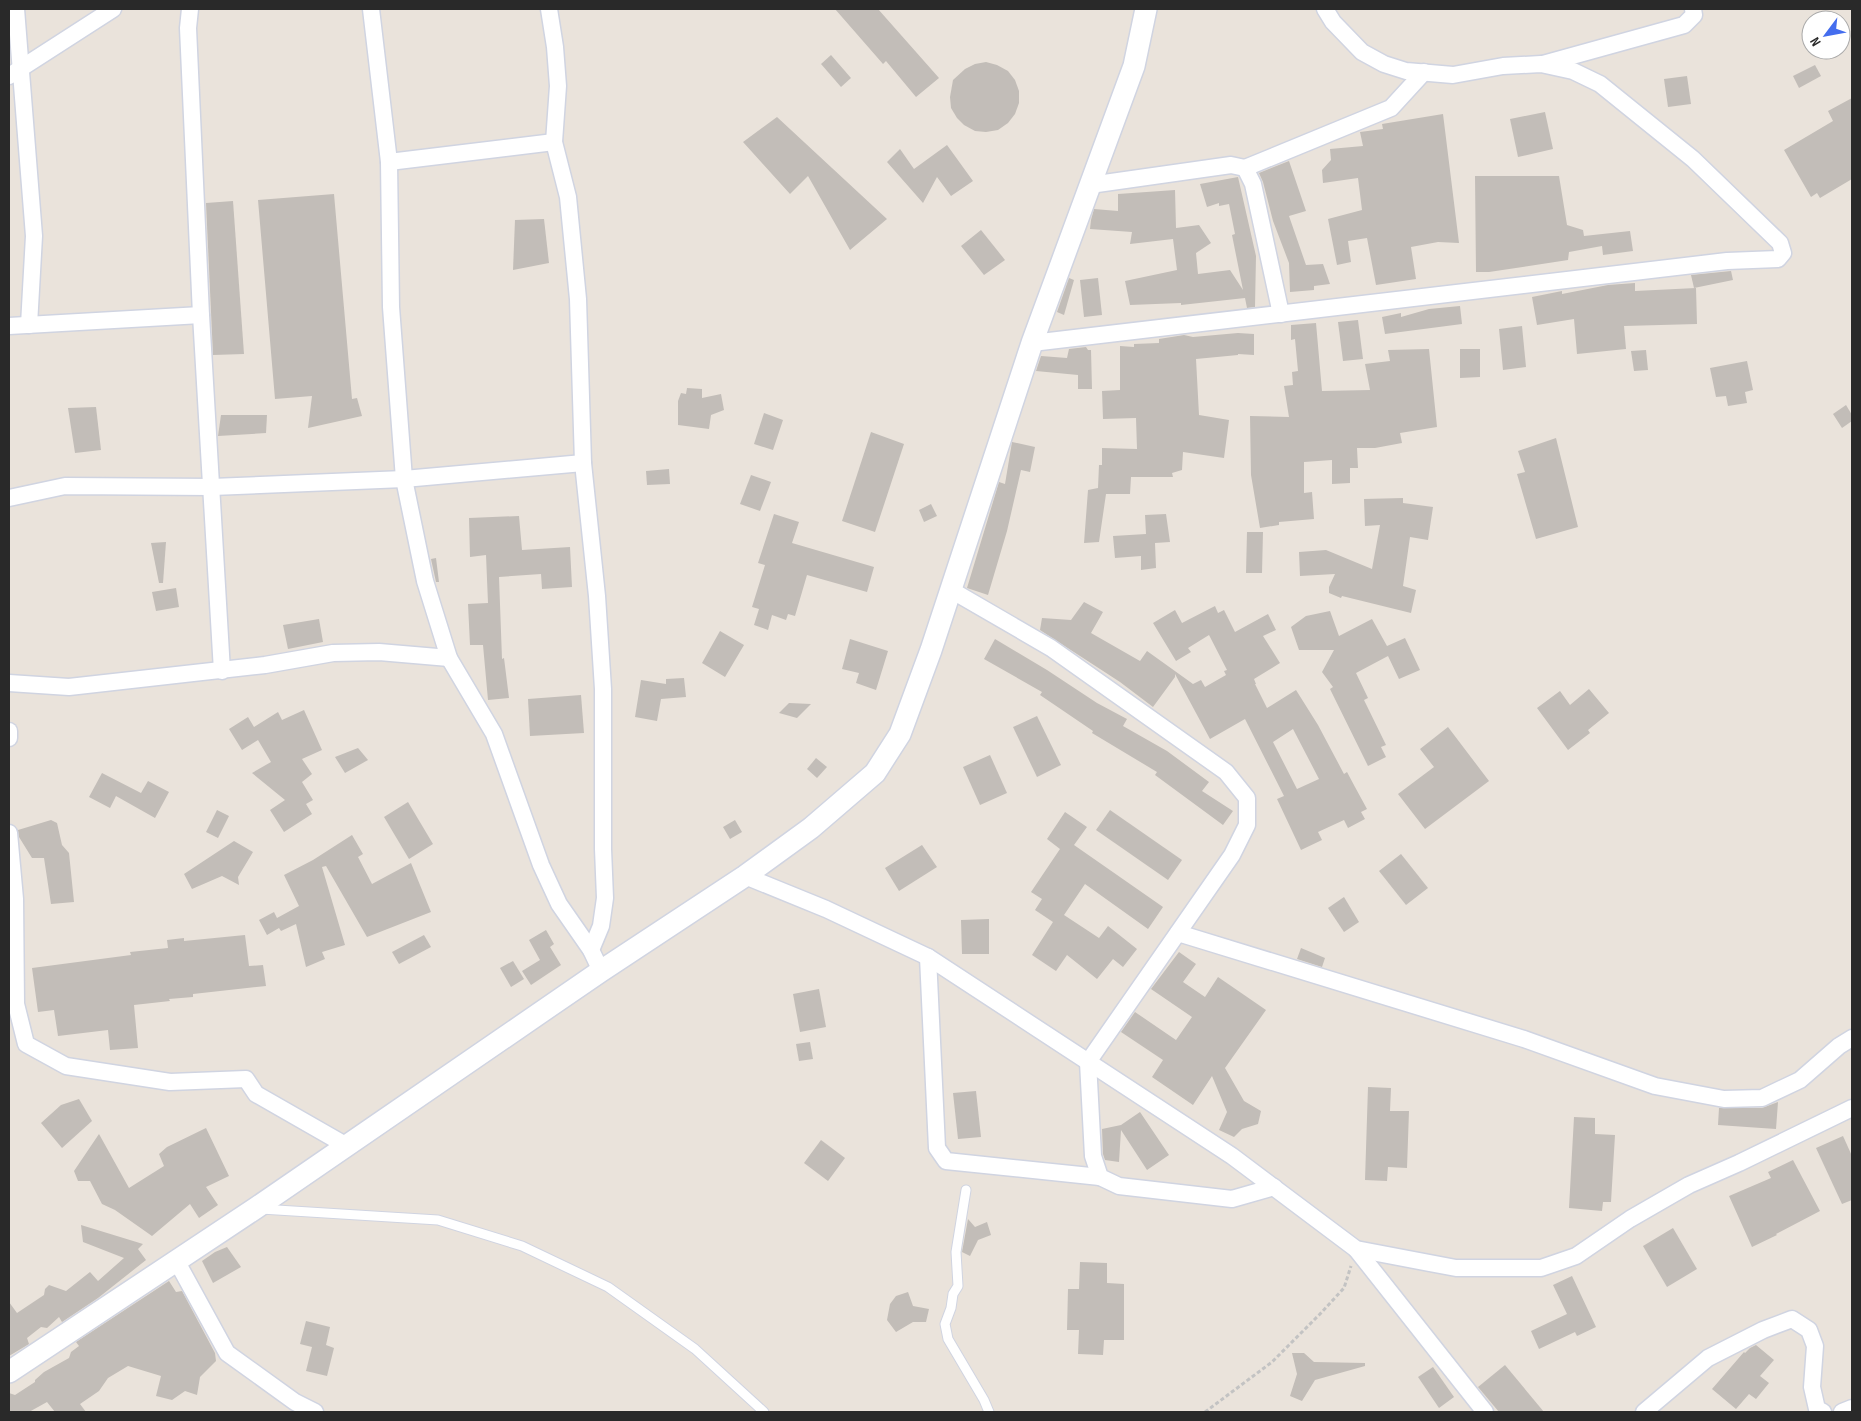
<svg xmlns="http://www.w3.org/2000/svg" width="1861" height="1421" viewBox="0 0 1861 1421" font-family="'Sofia Sans Condensed',sans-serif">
  <rect width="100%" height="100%" fill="#eae3db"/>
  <g fill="#c2bdb8" fill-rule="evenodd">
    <polygon points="835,9 878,9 939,78 916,97 886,61 883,64"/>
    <polygon points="831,55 851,78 841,87 821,64"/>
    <polygon points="986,62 997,65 1008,71 1015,80 1019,91 1019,103 1015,114 1008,123 998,130 986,132 975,131 964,125 957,118 951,108 950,97 953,80 965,69 975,64"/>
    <polygon points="1815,65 1821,76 1799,88 1793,76"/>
    <polygon points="1687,76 1691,104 1668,107 1664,79"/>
    <polygon points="1852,98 1852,179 1820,198 1817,193 1811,197 1784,150 1833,121 1828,111"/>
    <polygon points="1545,112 1553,149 1518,157 1510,119"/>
    <polygon points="1443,114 1459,243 1438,242 1411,247 1416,279 1376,285 1367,238 1348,241 1351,262 1337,265 1328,219 1362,210 1358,178 1323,183 1322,170 1331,160 1330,149 1363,146 1360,132 1383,129 1382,124"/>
    <polygon points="777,117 887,219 850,250 808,176 790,194 743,142"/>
    <polygon points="947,145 973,181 951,196 937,177 923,203 887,162 900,149 914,169"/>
    <polygon points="1289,161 1306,211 1289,216 1306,265 1323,264 1330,284 1314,286 1314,290 1290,292 1289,263 1273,221 1263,182 1259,173"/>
    <polygon points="1475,176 1559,176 1567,225 1583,230 1584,236 1630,231 1633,251 1603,255 1602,246 1569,252 1568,260 1489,272 1476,272"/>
    <polygon points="1238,177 1256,256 1255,307 1247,308 1245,298 1181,305 1181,303 1130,305 1125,281 1177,270 1173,239 1130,244 1132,232 1090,229 1091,220 1094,209 1118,211 1118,194 1175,190 1176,228 1199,225 1211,243 1196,253 1198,274 1230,270 1243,290 1232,235 1235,234 1229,204 1219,206 1219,203 1207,207 1200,184"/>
    <polygon points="334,194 352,399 357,398 362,416 308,428 312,396 275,399 258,200"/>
    <polygon points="233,201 244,354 213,355 206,203"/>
    <polygon points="544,219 549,263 513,270 515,220"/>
    <polygon points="981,230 1005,260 984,275 961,246"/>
    <polygon points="1731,271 1733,280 1694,288 1691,275"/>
    <polygon points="1069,278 1074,280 1064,315 1057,312"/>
    <polygon points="1098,278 1102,315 1084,317 1080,280"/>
    <polygon points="1635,283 1635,291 1696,288 1697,324 1624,326 1626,349 1577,354 1574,319 1537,325 1532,297 1562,291 1562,294 1608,285"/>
    <polygon points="1460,306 1462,324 1385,334 1382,317 1401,313 1401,317 1429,309"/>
    <polygon points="1358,320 1363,359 1343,361 1338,322"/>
    <polygon points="1316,323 1322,391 1370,390 1365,364 1390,361 1388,350 1429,349 1437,427 1400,433 1402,443 1375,448 1357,448 1358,468 1350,468 1350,483 1332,484 1332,460 1304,462 1304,493 1312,492 1314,519 1279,522 1279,525 1260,528 1251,475 1250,416 1289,417 1284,386 1293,385 1292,372 1298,371 1295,339 1291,340 1291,325"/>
    <polygon points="1522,326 1526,367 1503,370 1499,329"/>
    <polygon points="1238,333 1254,334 1254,355 1238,354 1238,355 1196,359 1199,415 1229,420 1224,458 1183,452 1182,470 1172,473 1173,477 1131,477 1130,494 1106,494 1099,542 1084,543 1088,490 1098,488 1099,465 1102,465 1102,448 1137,449 1136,418 1103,419 1102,391 1120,390 1120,346 1134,347 1134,344 1159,343 1159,339 1184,335 1193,337"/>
    <polygon points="1086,347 1088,350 1091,350 1092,389 1078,389 1078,375 1036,371 1041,356 1067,358 1069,349"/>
    <polygon points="1460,349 1480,349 1480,377 1460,378"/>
    <polygon points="1646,350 1648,370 1634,371 1631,351"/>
    <polygon points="1747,361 1753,390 1745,392 1747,403 1728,406 1726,396 1716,397 1710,368"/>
    <polygon points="687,388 702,389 702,398 721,394 724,410 711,415 709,429 678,425 678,401 681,393 686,394"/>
    <polygon points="1846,405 1852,415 1852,421 1842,428 1833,414"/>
    <polygon points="96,407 101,450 75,453 68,408"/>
    <polygon points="764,413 783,420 773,450 754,444"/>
    <polygon points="221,415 267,415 266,433 218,436"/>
    <polygon points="871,432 904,444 875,532 842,521"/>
    <polygon points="1556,438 1578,527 1536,539 1517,474 1525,472 1518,451"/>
    <polygon points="1012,442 1035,447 1030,472 1021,470 1007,531 988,595 967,588 999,482 1005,484"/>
    <polygon points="669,469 670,484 647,485 646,471"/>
    <polygon points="751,475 771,482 760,511 740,504"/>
    <polygon points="1403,498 1403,503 1433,507 1428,540 1410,537 1403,586 1416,590 1411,613 1342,596 1341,598 1329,593 1329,587 1335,574 1300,576 1299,552 1326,550 1372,569 1380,525 1365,526 1364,499"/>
    <polygon points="931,504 937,516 924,522 919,510"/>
    <polygon points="774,514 799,522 792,543 874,567 867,592 807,575 795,616 788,614 786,620 772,615 768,630 754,625 759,609 752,607 765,565 758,563"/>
    <polygon points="1166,514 1170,542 1155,543 1156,568 1141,570 1141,556 1115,558 1113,536 1146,534 1145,515"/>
    <polygon points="519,516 522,550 570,547 572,587 542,589 541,574 499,577 502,659 504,658 509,698 488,700 483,645 470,645 468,604 488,603 486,555 470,557 469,518"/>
    <polygon points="1247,532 1263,532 1262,573 1246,573"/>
    <polygon points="166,542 163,583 159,583 151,543"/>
    <polygon points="436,558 439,582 436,582 431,559"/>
    <polygon points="176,588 179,607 156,611 152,592"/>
    <path d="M 1084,602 L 1103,612 L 1091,633 L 1140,661 L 1147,651 L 1193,684 L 1201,680 L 1205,687 L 1226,675 L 1224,671 L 1227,670 L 1209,635 L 1188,648 L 1191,652 L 1176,661 L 1153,623 L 1175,610 L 1182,623 L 1215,606 L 1218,613 L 1224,610 L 1235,632 L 1268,614 L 1276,630 L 1263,636 L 1280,663 L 1254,679 L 1256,684 L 1255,684 L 1267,708 L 1296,690 L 1318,725 L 1344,774 L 1347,772 L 1355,787 L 1367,809 L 1361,812 L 1365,819 L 1348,828 L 1344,820 L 1318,832 L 1322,840 L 1301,850 L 1277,799 L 1284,796 L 1245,719 L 1210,739 L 1175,674 L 1175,677 L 1153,707 L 1120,682 L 1040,630 L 1042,618 L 1071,620 ZM 1293,729 L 1319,779 L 1297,789 L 1273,742 Z"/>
    <polygon points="1330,611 1339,636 1372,619 1387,646 1405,638 1420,670 1399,679 1388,656 1356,673 1368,698 1364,700 1386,745 1381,747 1386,757 1368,766 1330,689 1333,687 1322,672 1334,650 1299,650 1291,627 1306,616"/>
    <polygon points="319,619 323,642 288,649 283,625"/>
    <polygon points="720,631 744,645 725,677 702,663"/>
    <polygon points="850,639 888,651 876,690 856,683 859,673 842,669"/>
    <polygon points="995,639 1047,670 1097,703 1127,719 1123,726 1167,751 1209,782 1202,791 1233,811 1223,825 1155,775 1157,772 1092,733 1093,731 1040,695 1042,692 984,659"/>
    <polygon points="684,678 686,697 661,699 657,721 635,717 641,680 666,684 666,679"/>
    <polygon points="1589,689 1609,713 1588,730 1590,733 1568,750 1537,708 1560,691 1570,705"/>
    <polygon points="581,695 584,733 530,736 528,699"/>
    <polygon points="789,703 811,704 797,718 779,713"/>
    <polygon points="304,710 322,750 302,759 312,774 302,782 313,800 306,804 312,814 284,832 270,810 285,800 252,773 271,762 258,740 242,750 229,729 248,717 254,727 278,712 282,720"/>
    <polygon points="1037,716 1061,765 1037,777 1013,727"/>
    <polygon points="1448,727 1489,781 1425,829 1398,794 1434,767 1420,749"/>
    <polygon points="358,748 368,760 345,773 335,757"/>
    <polygon points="990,755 1007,793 980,805 963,767"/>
    <polygon points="816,758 827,767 817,778 807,769"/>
    <polygon points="102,773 141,793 148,781 169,792 155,818 116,796 110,808 89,797"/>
    <polygon points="408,802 433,844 409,859 384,817"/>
    <polygon points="217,810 229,816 218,838 206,832"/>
    <polygon points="1110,810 1182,860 1168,880 1096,830"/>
    <polygon points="1065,812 1087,827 1074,845 1163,907 1148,929 1085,884 1064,915 1099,938 1108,926 1137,949 1123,967 1113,959 1097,979 1067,955 1056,971 1032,955 1053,922 1035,910 1042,899 1031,892 1060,849 1047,839"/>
    <polygon points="51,820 57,823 62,845 69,853 74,902 51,904 44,858 32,858 19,837 18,830"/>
    <polygon points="735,820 742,832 730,839 723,827"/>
    <polygon points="352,835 363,854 358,857 372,884 411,863 431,912 367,937 326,866 322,867 345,945 322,952 325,959 306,967 296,924 281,931 279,928 267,935 259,920 274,912 277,918 299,906 284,875 313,860"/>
    <polygon points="234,841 253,852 238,877 239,885 222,876 192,889 184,874"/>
    <polygon points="922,845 937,867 899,891 885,868"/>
    <polygon points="1401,854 1428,888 1406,905 1379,871"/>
    <polygon points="1344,897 1359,922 1344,932 1328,908"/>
    <polygon points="989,919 989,954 962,954 961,920"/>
    <polygon points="546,930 554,944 550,947 561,965 531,985 522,971 540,960 529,940"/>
    <polygon points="245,935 249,966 263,965 266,986 193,994 193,997 169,999 170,1001 134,1005 138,1048 110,1050 108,1030 58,1036 54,1010 38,1012 32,968 131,955 130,952 168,948 167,940 184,938 184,941"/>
    <polygon points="424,935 431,947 399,964 392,952"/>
    <polygon points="1301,948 1325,958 1322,967 1297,959"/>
    <polygon points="1179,952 1196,964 1183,982 1205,997 1218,977 1266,1010 1225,1068 1244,1101 1261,1111 1258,1124 1242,1129 1234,1137 1219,1130 1227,1112 1212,1076 1193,1105 1152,1077 1163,1060 1121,1032 1135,1012 1176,1040 1192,1017 1151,989"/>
    <polygon points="513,961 524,979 511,987 500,968"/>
    <polygon points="819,989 826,1027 800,1032 793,994"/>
    <polygon points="810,1042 813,1059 799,1061 796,1044"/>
    <polygon points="1368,1087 1391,1088 1390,1111 1409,1111 1407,1168 1388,1167 1387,1181 1365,1180"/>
    <polygon points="976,1091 981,1137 958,1139 953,1093"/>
    <polygon points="79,1099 92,1121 62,1148 41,1123 61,1105"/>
    <polygon points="1778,1102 1776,1129 1718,1125 1719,1108 1762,1108"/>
    <polygon points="1140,1112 1169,1155 1147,1170 1121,1130 1119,1162 1105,1160 1103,1154 1102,1129 1121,1125"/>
    <polygon points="1574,1117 1595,1118 1595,1134 1615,1135 1611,1202 1603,1202 1602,1211 1569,1208"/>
    <polygon points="206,1128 229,1176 206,1187 218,1205 199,1218 190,1204 152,1236 115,1210 102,1204 90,1181 78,1181 74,1171 99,1134 129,1188 164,1166 159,1154 167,1147"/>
    <polygon points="1843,1136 1852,1156 1852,1200 1842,1204 1816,1148"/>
    <polygon points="821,1140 845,1158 828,1181 804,1163"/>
    <polygon points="1793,1160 1820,1211 1776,1234 1777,1235 1752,1247 1729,1196 1771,1178 1768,1172"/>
    <polygon points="968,1219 975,1227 987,1222 991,1235 978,1240 970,1256 962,1252"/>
    <polygon points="81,1225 143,1244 138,1249 146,1260 98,1298 62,1322 59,1317 47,1328 41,1327 27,1338 29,1344 9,1356 9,1302 17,1313 44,1295 45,1289 49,1285 66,1291 90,1272 98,1281 124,1258 83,1242"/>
    <polygon points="1673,1228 1697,1269 1667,1287 1643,1246"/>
    <polygon points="227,1247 241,1267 213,1283 202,1261 215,1252"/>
    <polygon points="1080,1262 1107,1263 1107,1283 1124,1284 1124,1340 1104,1340 1103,1355 1078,1354 1079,1330 1067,1330 1068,1289 1079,1289"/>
    <polygon points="1572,1276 1596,1327 1577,1336 1575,1332 1539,1349 1531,1331 1567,1314 1553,1285"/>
    <polygon points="169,1281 176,1292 182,1291 215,1353 216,1361 200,1377 197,1395 185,1391 172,1400 156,1396 161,1376 128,1366 108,1378 99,1391 80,1404 86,1412 55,1412 47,1402 29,1412 9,1412 9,1393 15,1395 35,1382 35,1380 44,1372 69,1358 71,1352 79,1346 76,1342"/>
    <polygon points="908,1292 913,1306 929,1309 926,1322 913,1322 896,1332 887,1320 890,1304 896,1296"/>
    <polygon points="306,1321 330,1327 326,1345 334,1348 327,1376 306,1371 312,1347 300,1344"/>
    <polygon points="1756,1345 1774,1360 1760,1376 1769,1383 1756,1399 1749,1394 1736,1409 1712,1389 1744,1352 1745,1353 1750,1348"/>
    <polygon points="1292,1353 1304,1353 1314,1362 1365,1363 1365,1366 1315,1380 1302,1401 1290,1396 1297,1374"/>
    <polygon points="1505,1365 1544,1412 1499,1412 1478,1387"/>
    <polygon points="1433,1367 1454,1397 1439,1408 1418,1377"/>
  </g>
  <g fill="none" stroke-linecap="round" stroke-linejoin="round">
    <g stroke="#d0d4e1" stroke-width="11">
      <g id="service">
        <polyline points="966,1190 956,1252 958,1286 953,1294 951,1308 945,1324 948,1339 984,1400 989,1412"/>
        <polyline points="261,1209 438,1220 522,1246 608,1287 695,1349 764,1412"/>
      </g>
    </g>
    <g stroke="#d0d4e1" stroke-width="19">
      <g id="minor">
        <polyline points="16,9 34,236 29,325"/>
        <polyline points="190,9 188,28 201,315 222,671"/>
        <polyline points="371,9 389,162 391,307 404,479 425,581 449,658 494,734 541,865 559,904 591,950 601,971"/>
        <polyline points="549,9 555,47 558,86 554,142 568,197 578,299 583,463 597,596 603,689 603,849 605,898 601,926 591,950"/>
        <polyline points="1543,64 1684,25 1694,15 1693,9"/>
        <polyline points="9,76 113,9"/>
        <polyline points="389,162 554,142"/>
        <polyline points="1245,168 1391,108 1424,72"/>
        <polyline points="1090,185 1231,165 1245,168 1253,184 1281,314"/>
        <polyline points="9,326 201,315"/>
        <polyline points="1032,343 1727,261 1778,259 1783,253 1780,243 1693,159 1600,84 1573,71 1541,64 1503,66 1453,75 1406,71 1384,64 1362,52 1333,22 1325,9"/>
        <polyline points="9,498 65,486 212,487 404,479 583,463"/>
        <polyline points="951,590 1051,648 1226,772 1247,798 1247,825 1232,855 1088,1062 1093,1156 1100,1177 1119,1186 1232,1199 1274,1187"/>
        <polyline points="9,683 69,687 265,665 333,653 379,652 449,658"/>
        <polyline points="9,731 9,738"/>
        <polyline points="9,833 15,899 16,1004 26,1044 66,1066 170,1082 246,1079 256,1094 347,1146"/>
        <polyline points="745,876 826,909 928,957 1232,1156 1356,1249 1456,1268 1541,1268 1576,1256 1630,1219 1689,1185 1739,1163 1852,1108"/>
        <polyline points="1178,933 1524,1039 1655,1086 1724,1099 1762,1098 1800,1080 1839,1046 1852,1038"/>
        <polyline points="928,957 937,1148 946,1161 1100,1177"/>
        <polyline points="1356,1249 1485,1412"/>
        <polyline points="176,1260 227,1353 295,1402 315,1412"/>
        <polyline points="1644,1412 1708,1358 1763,1330 1792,1319 1809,1330 1815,1346 1812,1387 1817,1409 1823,1412"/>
        <polyline points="1842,1412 1852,1408"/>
      </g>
    </g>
    <g stroke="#d0d4e1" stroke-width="24">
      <polyline id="tertiary" points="9,1372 256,1208 601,971 745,876 811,828 875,773 900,734 931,650 1032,343 1134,66 1146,9"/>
    </g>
    <polyline stroke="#c3c3c3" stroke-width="3" stroke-dasharray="4 2.5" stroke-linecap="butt" points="1205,1412 1272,1362 1320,1314 1344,1288 1351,1266"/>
    <use href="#service" stroke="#fff" stroke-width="9"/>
    <use href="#minor" stroke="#fff" stroke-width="16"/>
    <use href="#tertiary" stroke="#fff" stroke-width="21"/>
  </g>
  <rect width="1861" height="1421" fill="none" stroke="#292929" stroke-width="20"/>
  <g transform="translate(1826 35) rotate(238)"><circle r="24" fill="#ffffff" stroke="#a9a9a9"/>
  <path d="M0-4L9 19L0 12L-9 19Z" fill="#446dee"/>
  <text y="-8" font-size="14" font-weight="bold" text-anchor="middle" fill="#292929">N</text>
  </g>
</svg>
